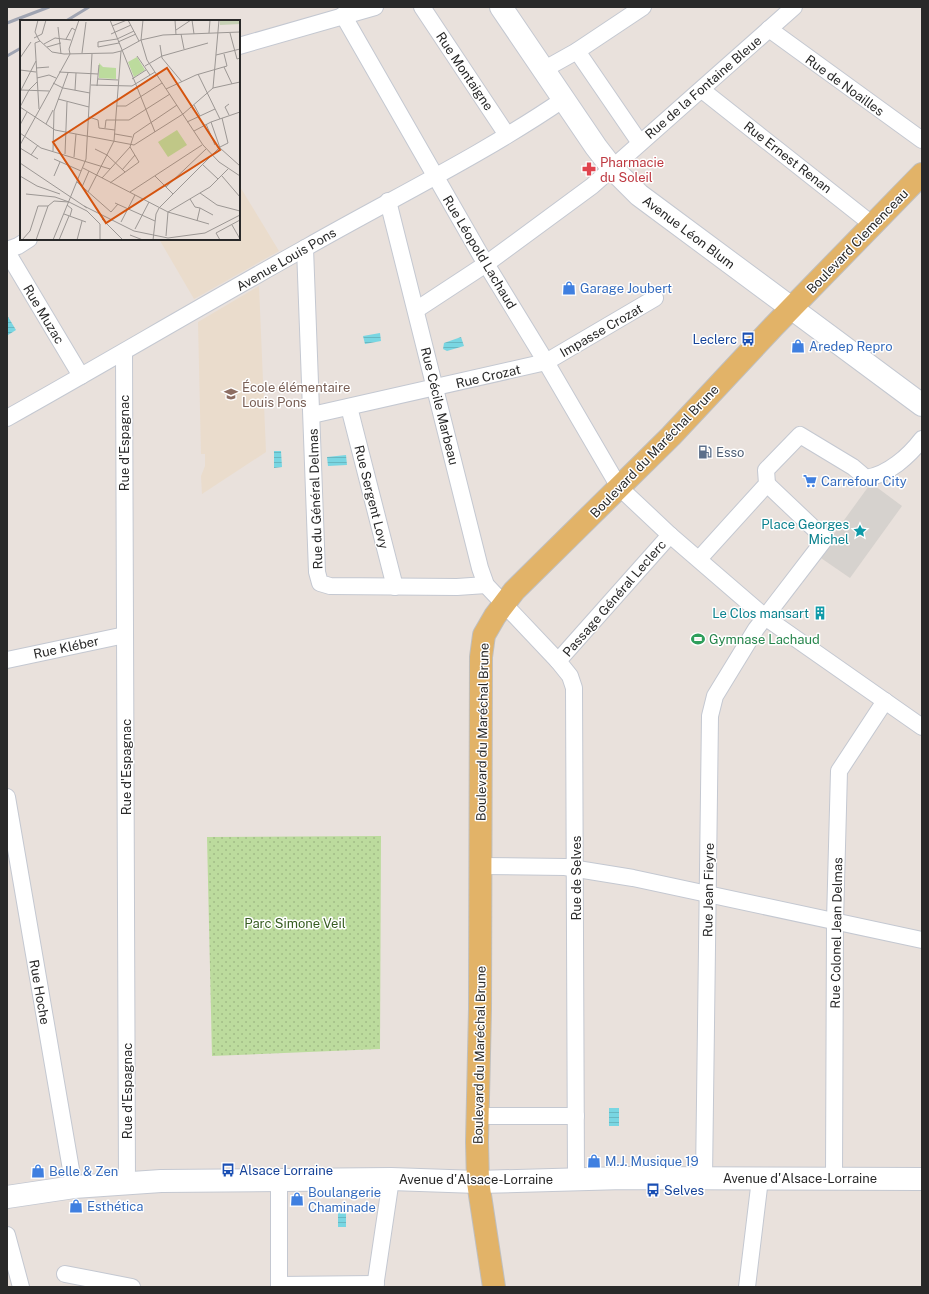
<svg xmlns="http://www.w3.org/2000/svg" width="929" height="1294" viewBox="0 0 929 1294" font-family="'Public Sans',sans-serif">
  <defs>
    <pattern id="grass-dots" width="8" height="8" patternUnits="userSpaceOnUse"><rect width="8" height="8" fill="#bcdb9d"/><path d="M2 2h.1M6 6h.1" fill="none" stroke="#a2bc87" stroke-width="1.8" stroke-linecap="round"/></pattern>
    <pattern id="water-rules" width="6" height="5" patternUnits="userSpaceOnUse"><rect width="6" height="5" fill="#79d6e2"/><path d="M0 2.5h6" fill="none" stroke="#69b8c2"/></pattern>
  </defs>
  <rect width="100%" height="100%" fill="#e9e1dc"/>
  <g fill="#eadccc">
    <polygon points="239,185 279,251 194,299 159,239 239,239"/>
    <polygon points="259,286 266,452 202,494 201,476 205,466 205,454 201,454 198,322"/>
  </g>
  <polygon fill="url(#grass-dots)" points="381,836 380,1049 212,1056 207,837"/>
  <polygon fill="#d6d2ce" points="871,483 902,506 850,578 818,556"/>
  <g fill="url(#water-rules)">
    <polygon points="7,315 16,330 8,335 7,333"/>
    <polygon points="380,333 381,341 365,344 363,336"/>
    <polygon points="461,337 464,346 447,351 443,349 444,343"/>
    <polygon points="274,451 281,451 282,467 274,468"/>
    <polygon points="346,455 347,465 328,466 327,457"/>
    <rect x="609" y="1108" width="10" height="18"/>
    <polygon points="338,1210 346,1211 346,1227 338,1227"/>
  </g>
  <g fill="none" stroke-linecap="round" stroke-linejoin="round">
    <g stroke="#c4c8d1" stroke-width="18">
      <g id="street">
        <polyline points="422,7 507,135"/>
        <polyline points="343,15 480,254 546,362 619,487 670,535 765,617 922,727"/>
        <polyline points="769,29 922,140"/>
        <polyline points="239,46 375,7"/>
        <polyline points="577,51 640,143"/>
        <polyline points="543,70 577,51 643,7"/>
        <polyline points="702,90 873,225"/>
        <polyline points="388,201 480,568 486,585 558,661 570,676 574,688 576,1179"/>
        <polyline points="305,248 317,572 320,583 330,586 457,587 486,585"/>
        <polyline points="7,250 18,246 29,239"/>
        <polyline points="7,252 81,376"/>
        <polyline points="416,310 486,264 592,186 794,7"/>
        <polyline points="124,352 127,1183"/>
        <polyline points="349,407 395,587"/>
        <polyline points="312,415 546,362 655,298"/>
        <path d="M 7,418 C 107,362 206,303 307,247 C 393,198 482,155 564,99"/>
        <path d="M 699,559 L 767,484 L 766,470 L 800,435 L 853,467 L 866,478 C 888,475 909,456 922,439"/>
        <polyline points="7,660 125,635"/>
        <polyline points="558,661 670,535"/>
        <polyline points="7,797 74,1187"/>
        <polyline points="480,866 565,867 633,878 922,940"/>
        <polyline points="478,1116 576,1116"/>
        <polyline points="704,1178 710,716 715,696 756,629 825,539 767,484"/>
        <polyline points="834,1178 835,921 839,771 885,701"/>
        <polyline points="7,1235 21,1287"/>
        <polyline points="65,1274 132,1287"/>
        <polyline points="279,1285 376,1284"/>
        <polyline points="279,1287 279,1180"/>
        <polyline points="375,1287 391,1179"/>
        <polyline points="747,1287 760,1179"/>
      </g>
    </g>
    <g stroke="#c4c8d1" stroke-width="24">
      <g id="secondary">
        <polyline points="501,7 596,147 613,169 639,195 922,405"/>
        <polyline points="7,1197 74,1187 161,1181 391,1179 478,1182 624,1178 922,1179"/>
      </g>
    </g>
    <g stroke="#bfbfbf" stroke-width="24">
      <polyline id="primary" points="494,1287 478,1182 477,1142 480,1009 481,657 484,635 495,616 514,591 671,436 773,327 922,174"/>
    </g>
    <use href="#street" stroke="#fff" stroke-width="16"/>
    <use href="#secondary" stroke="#fff" stroke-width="22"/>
    <use href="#primary" stroke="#e2b368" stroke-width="22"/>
    <g stroke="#9fa4b1" stroke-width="3">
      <polyline points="66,21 89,7"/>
      <polyline points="7,23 49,7"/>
      <polyline points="7,56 21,48"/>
    </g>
  </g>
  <defs>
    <g id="pharmacy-bare" transform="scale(1.08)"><path d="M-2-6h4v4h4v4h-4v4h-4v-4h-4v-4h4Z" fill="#e0444e" stroke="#fff" stroke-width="2.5" paint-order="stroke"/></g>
    <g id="shop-bare" transform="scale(1.08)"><path d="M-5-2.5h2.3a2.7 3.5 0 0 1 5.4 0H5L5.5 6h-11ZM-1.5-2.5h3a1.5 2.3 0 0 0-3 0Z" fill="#3f7fe0" stroke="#fff" stroke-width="2.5" paint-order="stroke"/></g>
    <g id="bus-bare" transform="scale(1.08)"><path d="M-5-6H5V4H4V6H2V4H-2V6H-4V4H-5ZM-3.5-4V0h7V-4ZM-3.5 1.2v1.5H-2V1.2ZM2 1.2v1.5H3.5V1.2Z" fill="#1a4fb4" stroke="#fff" stroke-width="2.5" paint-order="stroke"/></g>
    <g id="school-bare" transform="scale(1.08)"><path d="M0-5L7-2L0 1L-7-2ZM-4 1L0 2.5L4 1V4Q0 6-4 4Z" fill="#8d6e63" stroke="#fff" stroke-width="2.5" paint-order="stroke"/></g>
    <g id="fuel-bare" transform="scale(1.08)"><path d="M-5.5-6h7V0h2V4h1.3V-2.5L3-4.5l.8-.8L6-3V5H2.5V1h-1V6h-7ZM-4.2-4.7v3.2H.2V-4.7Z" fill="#5c6f8a" stroke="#fff" stroke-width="2.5" paint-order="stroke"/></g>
    <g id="supermarket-bare" transform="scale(1.08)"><path d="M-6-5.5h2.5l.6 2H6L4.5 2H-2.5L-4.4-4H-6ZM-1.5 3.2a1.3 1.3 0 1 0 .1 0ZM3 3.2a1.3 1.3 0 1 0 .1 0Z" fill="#3f7fe0" stroke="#fff" stroke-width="2.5" paint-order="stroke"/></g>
    <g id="sight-bare" transform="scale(1.08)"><path d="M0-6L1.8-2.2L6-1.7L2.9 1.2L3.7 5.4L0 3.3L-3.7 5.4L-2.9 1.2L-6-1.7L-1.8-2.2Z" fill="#0f9aa8" stroke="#fff" stroke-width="2.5" paint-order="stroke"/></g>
    <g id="building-bare" transform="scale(1.08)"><path d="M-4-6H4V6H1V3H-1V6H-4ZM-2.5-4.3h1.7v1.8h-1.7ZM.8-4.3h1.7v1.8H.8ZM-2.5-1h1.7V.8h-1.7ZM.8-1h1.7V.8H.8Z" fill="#0f9aa8" stroke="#fff" stroke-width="2.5" paint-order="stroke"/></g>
    <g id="stadium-bare" transform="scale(1.08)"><path d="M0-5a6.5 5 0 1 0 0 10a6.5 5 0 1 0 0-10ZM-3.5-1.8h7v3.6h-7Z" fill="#2e9e5b" stroke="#fff" stroke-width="2.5" paint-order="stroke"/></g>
  </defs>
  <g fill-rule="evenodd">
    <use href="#pharmacy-bare" x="589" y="169"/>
    <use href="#shop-bare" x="569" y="288"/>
    <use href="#bus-bare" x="748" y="339"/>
    <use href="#shop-bare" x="798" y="346"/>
    <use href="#school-bare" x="231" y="394"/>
    <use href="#fuel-bare" x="705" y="452"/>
    <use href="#supermarket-bare" x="810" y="481"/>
    <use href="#sight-bare" x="860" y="531"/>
    <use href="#building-bare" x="820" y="613"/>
    <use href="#stadium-bare" x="698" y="639"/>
    <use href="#shop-bare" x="594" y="1161"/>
    <use href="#bus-bare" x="228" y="1170"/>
    <use href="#shop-bare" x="38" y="1171"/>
    <use href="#bus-bare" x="653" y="1190"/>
    <use href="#shop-bare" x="297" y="1199"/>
    <use href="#shop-bare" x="76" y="1206"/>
  </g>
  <g text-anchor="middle" stroke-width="3" stroke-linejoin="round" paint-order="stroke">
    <g font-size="13" fill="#292929" stroke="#fff">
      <text transform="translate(465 71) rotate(56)" y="5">Rue Montaigne</text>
      <text transform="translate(845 85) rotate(36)" y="5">Rue de Noailles</text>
      <text transform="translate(703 87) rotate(-41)" y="5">Rue de la Fontaine Bleue</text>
      <text transform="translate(788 157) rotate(38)" y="5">Rue Ernest Renan</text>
      <text transform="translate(689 232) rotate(37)" y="5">Avenue Léon Blum</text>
      <text transform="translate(857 241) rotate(-46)" y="5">Boulevard Clemenceau</text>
      <text transform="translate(480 252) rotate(59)" y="5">Rue Léopold Lachaud</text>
      <text transform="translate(286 259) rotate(-30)" y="5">Avenue Louis Pons</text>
      <text transform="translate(44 314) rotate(59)" y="5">Rue Muzac</text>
      <text transform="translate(601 330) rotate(-30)" y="5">Impasse Crozat</text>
      <text transform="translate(488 376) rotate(-13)" y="5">Rue Crozat</text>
      <text transform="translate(440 406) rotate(76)" y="5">Rue Cécile Marbeau</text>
      <text transform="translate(124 443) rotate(-90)" y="5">Rue d'Espagnac</text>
      <text transform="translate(654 451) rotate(-46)" y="5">Boulevard du Maréchal Brune</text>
      <text transform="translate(372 497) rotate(76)" y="5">Rue Sergent Lovy</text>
      <text transform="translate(315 499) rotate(-92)" y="5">Rue du Général Delmas</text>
      <text transform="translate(614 598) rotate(-49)" y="5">Passage Général Leclerc</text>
      <text transform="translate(66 647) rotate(-12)" y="5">Rue Kléber</text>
      <text transform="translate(482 732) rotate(-89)" y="5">Boulevard du Maréchal Brune</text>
      <text transform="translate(126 767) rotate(-90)" y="5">Rue d'Espagnac</text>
      <text transform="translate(576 878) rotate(-90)" y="5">Rue de Selves</text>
      <text transform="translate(708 890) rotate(-89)" y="5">Rue Jean Fieyre</text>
      <text transform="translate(836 933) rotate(-89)" y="5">Rue Colonel Jean Delmas</text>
      <text transform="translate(40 992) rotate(80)" y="5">Rue Hoche</text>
      <text transform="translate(479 1055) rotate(-89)" y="5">Boulevard du Maréchal Brune</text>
      <text transform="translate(127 1091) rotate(-90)" y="5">Rue d'Espagnac</text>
      <text x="800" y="1183">Avenue d'Alsace-Lorraine</text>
      <text x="476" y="1184">Avenue d'Alsace-Lorraine</text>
    </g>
    <g font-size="13" fill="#be3a42" stroke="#fff" text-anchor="start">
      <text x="600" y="167">Pharmacie<tspan x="600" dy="15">du Soleil</tspan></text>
    </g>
    <g font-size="13" fill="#366cbe" stroke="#fff" text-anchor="start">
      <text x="580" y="293">Garage Joubert</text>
      <text x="809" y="351">Aredep Repro</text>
      <text x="821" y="486">Carrefour City</text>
      <text x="605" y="1166">M.J. Musique 19</text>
      <text x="49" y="1176">Belle &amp; Zen</text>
      <text x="308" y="1197">Boulangerie<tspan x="308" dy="15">Chaminade</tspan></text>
      <text x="87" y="1211">Esthética</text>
    </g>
    <g font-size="13" fill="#164399" stroke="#fff" text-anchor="start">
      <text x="737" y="344" text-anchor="end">Leclerc</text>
      <text x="239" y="1175">Alsace Lorraine</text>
      <text x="664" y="1195">Selves</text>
    </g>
    <g font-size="13" fill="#785e54" stroke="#fff" text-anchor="start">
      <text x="242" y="392">École élémentaire<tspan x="242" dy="15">Louis Pons</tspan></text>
    </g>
    <g font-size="13" fill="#4e5e75" stroke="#fff" text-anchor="start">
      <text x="716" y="457">Esso</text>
    </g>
    <g font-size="13" fill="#0d838f" stroke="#fff" text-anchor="end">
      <text x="849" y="529">Place Georges<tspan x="849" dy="15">Michel</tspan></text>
      <text x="809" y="618">Le Clos mansart</text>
    </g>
    <g font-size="13" fill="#27864d" stroke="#fff" text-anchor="start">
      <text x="709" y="644">Gymnase Lachaud</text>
    </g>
    <g font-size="13" fill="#375d21" stroke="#fff">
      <text x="295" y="928">Parc Simone Veil</text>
    </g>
  </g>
  <g transform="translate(20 20)">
    <rect width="220" height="220" fill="#e9e1dc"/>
    <path d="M 117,37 L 125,50 L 114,57 L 108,42 ZM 79,43 L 83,47 L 96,48 L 96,59 L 79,58 ZM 157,110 L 167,125 L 148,137 L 138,122 Z" fill="#bcdb9d"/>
    <path d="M 200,0 L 220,0 L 220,4 L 200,5 Z" fill="#c7d1b5"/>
    <path fill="none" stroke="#9c9794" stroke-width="1" d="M 18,0 L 15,12 L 19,20 L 32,32 L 44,34 L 93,33 L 101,31 L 121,20 L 123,0M 90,0 L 135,112M 108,0 L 119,21M 155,0 L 156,15M 172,0 L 174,14M 92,6 L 107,0M 38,7 L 41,34M 156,10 L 171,0M 189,13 L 190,0M 210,13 L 217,39 L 220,38M 91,14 L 111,5M 161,14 L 164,29M 14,18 L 22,14 L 26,0M 46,19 L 52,8 L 55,10M 121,20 L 127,40 L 183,125 L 199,142 L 220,156M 121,20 L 143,15 L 220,12M 98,22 L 116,14M 99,23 L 78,27 L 78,22 L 97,19 L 114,11M 24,24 L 35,18 L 51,20M 140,25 L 142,38 L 162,62M 27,27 L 41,23M 49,29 L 59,0M 62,33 L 66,2M 196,35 L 220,29M 117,36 L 130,55M 0,38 L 11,22M 125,46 L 142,36 L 188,23M 204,47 L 212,64M 16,48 L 29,47M 0,50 L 16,52M 39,52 L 78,54M 178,54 L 200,99M 17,58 L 29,55 L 36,58M 78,59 L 98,60M 112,59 L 126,50M 33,63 L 43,68 L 70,73M 71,65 L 112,66 L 135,52M 77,66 L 79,45M 193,68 L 220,62M 146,69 L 176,55 L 207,46 L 204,34M 1,70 L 29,71M 55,70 L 56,53M 0,72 L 16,41M 38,79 L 69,87M 174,85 L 180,96M 97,86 L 106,86 L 142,63M 0,87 L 9,70 L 17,62M 0,87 L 35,110 L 114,125 L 163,94 L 193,68 L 199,0M 19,89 L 15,23 L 20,21M 209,95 L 205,87 L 209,84M 69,97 L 78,100 L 79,108 L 95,110M 167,102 L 195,89M 191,102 L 200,128 L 220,146M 26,104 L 33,90M 186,104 L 195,125M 0,105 L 7,92M 85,108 L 86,100 L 109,100 L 150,74M 174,111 L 191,102 L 220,92M 0,113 L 21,128 L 90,149M 95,114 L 112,117M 0,125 L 50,34 L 49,29M 0,128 L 18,139M 75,129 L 87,135 L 105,152M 33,131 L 34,91 L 48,53M 45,134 L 47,82M 11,135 L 18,125M 54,137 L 56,114M 34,139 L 61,151M 0,143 L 67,188M 182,144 L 198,159M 63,148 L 148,192 L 189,204M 102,150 L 115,135M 0,156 L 17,166 L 40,174M 34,156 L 40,142M 135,156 L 153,174M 202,156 L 220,177M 82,158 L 110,127 L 114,114 L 157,85M 57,162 L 91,192 L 98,184M 90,163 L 119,142 L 110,127M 62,167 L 69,151M 146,167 L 186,129M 68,172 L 94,121 L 101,31M 110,172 L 182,125M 180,173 L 197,185 L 220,191M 6,174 L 35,177 L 49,182M 170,179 L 175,187 L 180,188 L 177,201M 95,183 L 135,201M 47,185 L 52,189 L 50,196M 64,186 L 114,211 L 148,218 L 185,213 L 220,195M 180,188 L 193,195M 44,194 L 66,202M 82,199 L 103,220M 101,202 L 115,175M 212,205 L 220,219M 115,209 L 129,182M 110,215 L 123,220M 146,216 L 148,192 L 190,167 L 208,149M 2,220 L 10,211 L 18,186 L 28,186M 16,220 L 28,186 L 34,181 L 49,182 L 67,191 L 80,204 L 80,220M 33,220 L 66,139 L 72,34M 39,220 L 49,196M 57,220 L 62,201M 133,220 L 136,194 L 139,188 L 200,127 L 208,123 L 202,98M 200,220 L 196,213 L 220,200"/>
    <path fill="#d5540f" fill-opacity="0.15" stroke="#d5540f" stroke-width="2" d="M 147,48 L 200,130 L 86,203 L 33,122 Z"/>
    <rect width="220" height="220" fill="none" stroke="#292929" stroke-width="2"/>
  </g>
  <rect width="929" height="1294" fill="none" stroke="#292929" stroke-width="16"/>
</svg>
